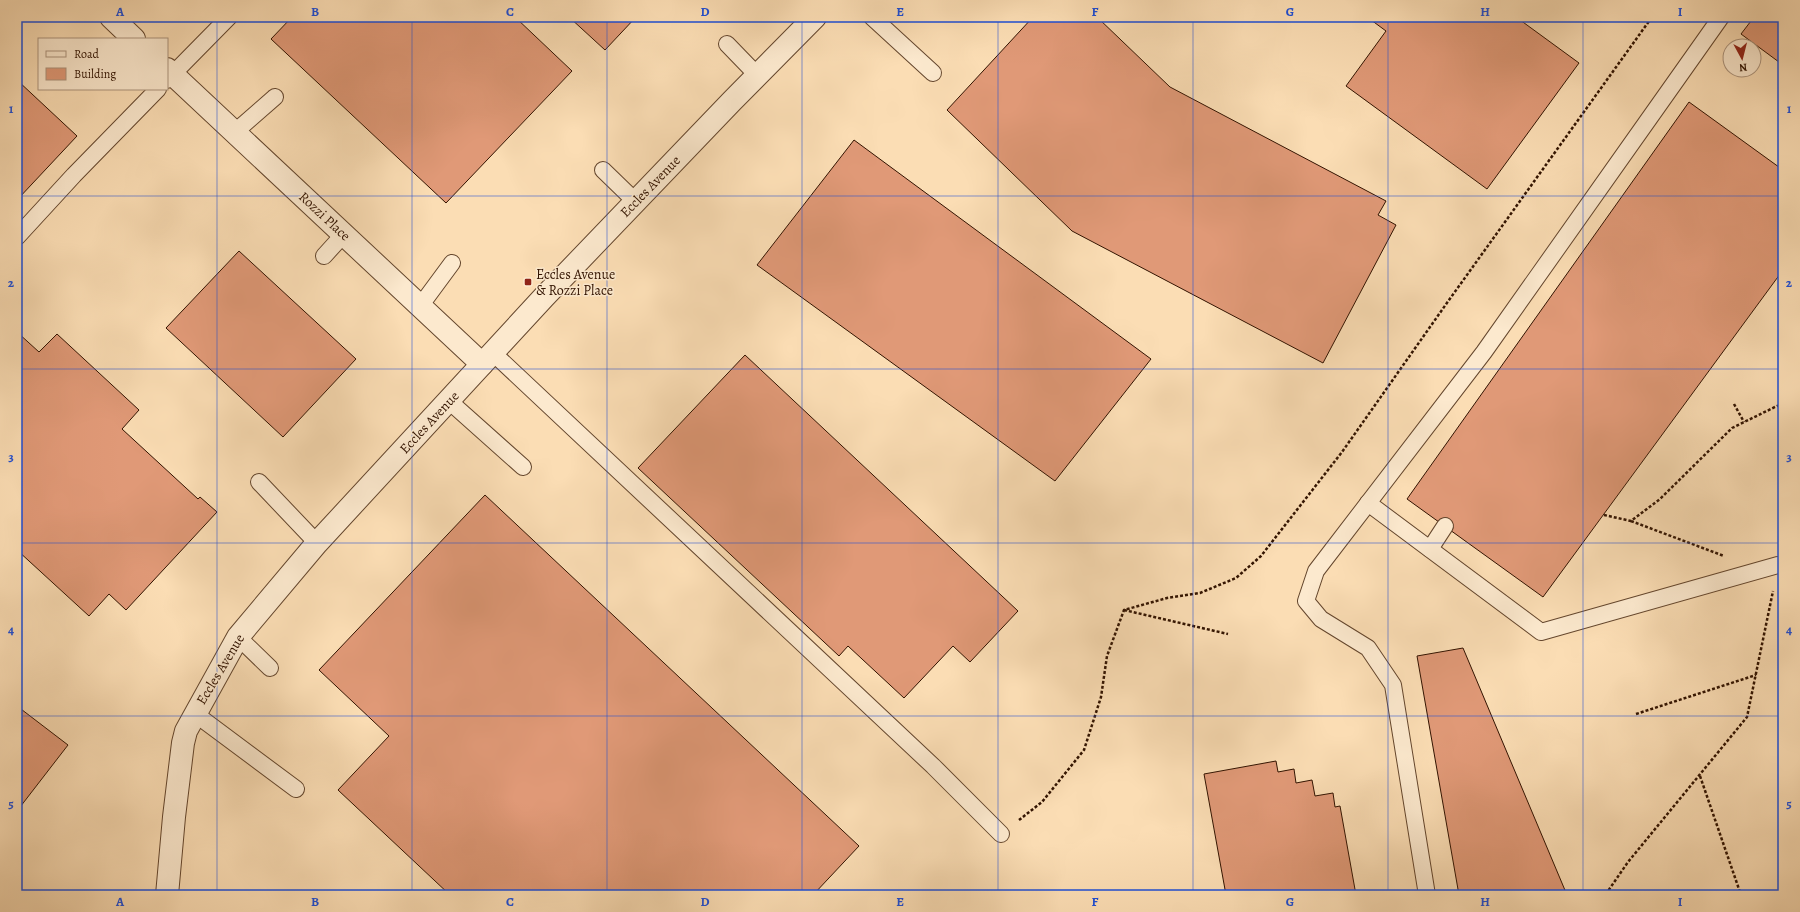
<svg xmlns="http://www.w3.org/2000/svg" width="1800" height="912" viewBox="0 0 1800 912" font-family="Alegreya,serif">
  <rect width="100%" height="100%" fill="#fbddb4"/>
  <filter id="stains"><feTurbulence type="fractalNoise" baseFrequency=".005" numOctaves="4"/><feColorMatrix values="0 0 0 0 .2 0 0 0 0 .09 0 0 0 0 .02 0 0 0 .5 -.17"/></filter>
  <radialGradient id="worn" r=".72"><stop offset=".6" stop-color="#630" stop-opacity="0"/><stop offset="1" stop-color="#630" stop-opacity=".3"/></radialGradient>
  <g fill="#e09977" stroke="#321300">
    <polygon points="292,17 515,17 572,71 446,203 271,39"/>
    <polygon points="569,17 636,17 605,50"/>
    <polygon points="1033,17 1097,17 1170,87 1386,201 1378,215 1396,225 1323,363 1072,231 947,110"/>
    <polygon points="1367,17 1516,17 1579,63 1487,189 1346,86 1386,31"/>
    <polygon points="1754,17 1783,17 1783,65 1741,34"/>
    <polygon points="17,80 77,136 17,200"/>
    <polygon points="1689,102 1783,170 1783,270 1543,597 1407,499"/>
    <polygon points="854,140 1151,359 1055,481 757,265"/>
    <polygon points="239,251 356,359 283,437 166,328"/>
    <polygon points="17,332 39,352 57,334 139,410 122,429 198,499 200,497 217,512 126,610 109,594 89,616 17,550"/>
    <polygon points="745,355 1018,611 970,662 953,646 904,698 848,646 839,656 638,468"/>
    <polygon points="485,495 859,846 813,895 450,895 338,790 389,736 319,670"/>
    <polygon points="1463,648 1567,895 1459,895 1417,656"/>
    <polygon points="17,706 68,745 17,811"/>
    <polygon points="1276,761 1278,772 1294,769 1296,783 1312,780 1315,796 1333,793 1335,807 1340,806 1356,895 1226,895 1204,774"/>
  </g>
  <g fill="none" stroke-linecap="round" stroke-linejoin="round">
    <g stroke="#64462d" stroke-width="18">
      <g id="lane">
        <polyline points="872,17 933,73"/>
        <polyline points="727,44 757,75"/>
        <polyline points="167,80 229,17"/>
        <polyline points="235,132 275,97"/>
        <polyline points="603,170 635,201"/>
        <polyline points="17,237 74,175 158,89"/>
        <polyline points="324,256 344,234"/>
        <polyline points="421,305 452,263"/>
        <polyline points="492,352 933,766 1001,834"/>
        <polyline points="449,401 523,467"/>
        <polyline points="259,482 317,543"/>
        <polyline points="1368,503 1541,632 1778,565"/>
        <polyline points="1430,549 1445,526"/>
        <polyline points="238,637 270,668"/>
        <polyline points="194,713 296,789"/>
        <polyline points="1427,895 1393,685 1368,648 1321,619 1306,601 1316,571 1484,352 1721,17"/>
      </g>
    </g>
    <g stroke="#64462d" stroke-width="24">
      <g id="street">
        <polyline points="111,17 134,39"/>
        <polyline points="167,69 482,364"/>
        <polyline points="167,895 174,817 183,743 186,731 238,637 317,543 544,297 732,101 815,17"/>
      </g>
    </g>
    <g stroke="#321300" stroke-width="2.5" stroke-dasharray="3 2" stroke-linecap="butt">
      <polyline points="1734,404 1744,422"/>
      <polyline points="1604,515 1631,521 1660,499 1732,428 1777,406 1783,405"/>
      <polyline points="1631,521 1724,556"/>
      <polyline points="1124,610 1228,634"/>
      <polyline points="1636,714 1756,675"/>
      <polyline points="1700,776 1741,895"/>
      <polyline points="1019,820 1042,802 1084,750 1101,697 1107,656 1124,610 1167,598 1200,593 1236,578 1261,556 1342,452 1449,300 1652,17"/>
      <polyline points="1608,895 1608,891 1628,862 1747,717 1773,591"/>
    </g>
    <use href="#lane" stroke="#fce9ce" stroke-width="16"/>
    <use href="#street" stroke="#fce9ce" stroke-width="22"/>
  </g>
  <path fill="none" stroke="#1d4ed8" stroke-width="1" stroke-opacity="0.55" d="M 217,17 L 217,895M 412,17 L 412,895M 607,17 L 607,895M 802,17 L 802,895M 998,17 L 998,895M 1193,17 L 1193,895M 1388,17 L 1388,895M 1583,17 L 1583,895M 17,196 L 1783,196M 17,369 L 1783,369M 17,543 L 1783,543M 17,716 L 1783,716"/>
  <rect fill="#8f2418" stroke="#fce9ce" stroke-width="1.5" x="524" y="278" width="8" height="8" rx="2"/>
  <g text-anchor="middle" stroke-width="3" stroke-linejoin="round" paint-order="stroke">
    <g font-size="14" fill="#321300" stroke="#fce9ce">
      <text transform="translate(650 186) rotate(-46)" y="5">Eccles Avenue</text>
      <text transform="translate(325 216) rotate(43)" y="5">Rozzi Place</text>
      <text transform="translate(429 422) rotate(-47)" y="5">Eccles Avenue</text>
      <text transform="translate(220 669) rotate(-59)" y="5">Eccles Avenue</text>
    </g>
    <g font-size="14" fill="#321300" stroke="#fce9ce" text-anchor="start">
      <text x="536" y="279">Eccles Avenue<tspan x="536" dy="16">&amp; Rozzi Place</tspan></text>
    </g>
  </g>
  <rect width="1800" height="912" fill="none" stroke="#fbddb4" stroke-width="44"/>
  <rect x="38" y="38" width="130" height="52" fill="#fce9ce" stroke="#ab937c"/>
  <rect x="46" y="51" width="20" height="6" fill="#fce9ce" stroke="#ab937c"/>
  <text x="74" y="58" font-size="12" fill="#321300">Road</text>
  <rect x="46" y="68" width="20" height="12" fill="#e09977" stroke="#ab937c"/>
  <text x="74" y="78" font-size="12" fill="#321300">Building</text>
  <g transform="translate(1742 58) rotate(173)"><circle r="19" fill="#fce9ce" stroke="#ab937c"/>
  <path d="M0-3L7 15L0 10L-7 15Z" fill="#8f2418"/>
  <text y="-6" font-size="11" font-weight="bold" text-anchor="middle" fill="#321300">N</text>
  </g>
  <rect x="22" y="22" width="1756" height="868" fill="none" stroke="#1d4ed8" stroke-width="1.5"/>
  <g font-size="13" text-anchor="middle" font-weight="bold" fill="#1d4ed8">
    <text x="120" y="16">A</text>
    <text x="315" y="16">B</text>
    <text x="510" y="16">C</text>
    <text x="705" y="16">D</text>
    <text x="900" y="16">E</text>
    <text x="1095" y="16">F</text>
    <text x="1290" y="16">G</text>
    <text x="1485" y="16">H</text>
    <text x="1680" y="16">I</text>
    <text x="11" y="113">1</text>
    <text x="1789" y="113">1</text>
    <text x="11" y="287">2</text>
    <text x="1789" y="287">2</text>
    <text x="11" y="461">3</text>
    <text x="1789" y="461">3</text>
    <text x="11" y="634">4</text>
    <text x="1789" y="634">4</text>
    <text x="11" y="808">5</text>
    <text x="1789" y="808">5</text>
    <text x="120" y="906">A</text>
    <text x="315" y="906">B</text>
    <text x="510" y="906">C</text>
    <text x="705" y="906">D</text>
    <text x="900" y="906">E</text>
    <text x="1095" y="906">F</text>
    <text x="1290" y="906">G</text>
    <text x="1485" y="906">H</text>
    <text x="1680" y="906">I</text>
  </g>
  <rect width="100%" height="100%" filter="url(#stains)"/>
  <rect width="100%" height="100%" fill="url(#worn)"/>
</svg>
